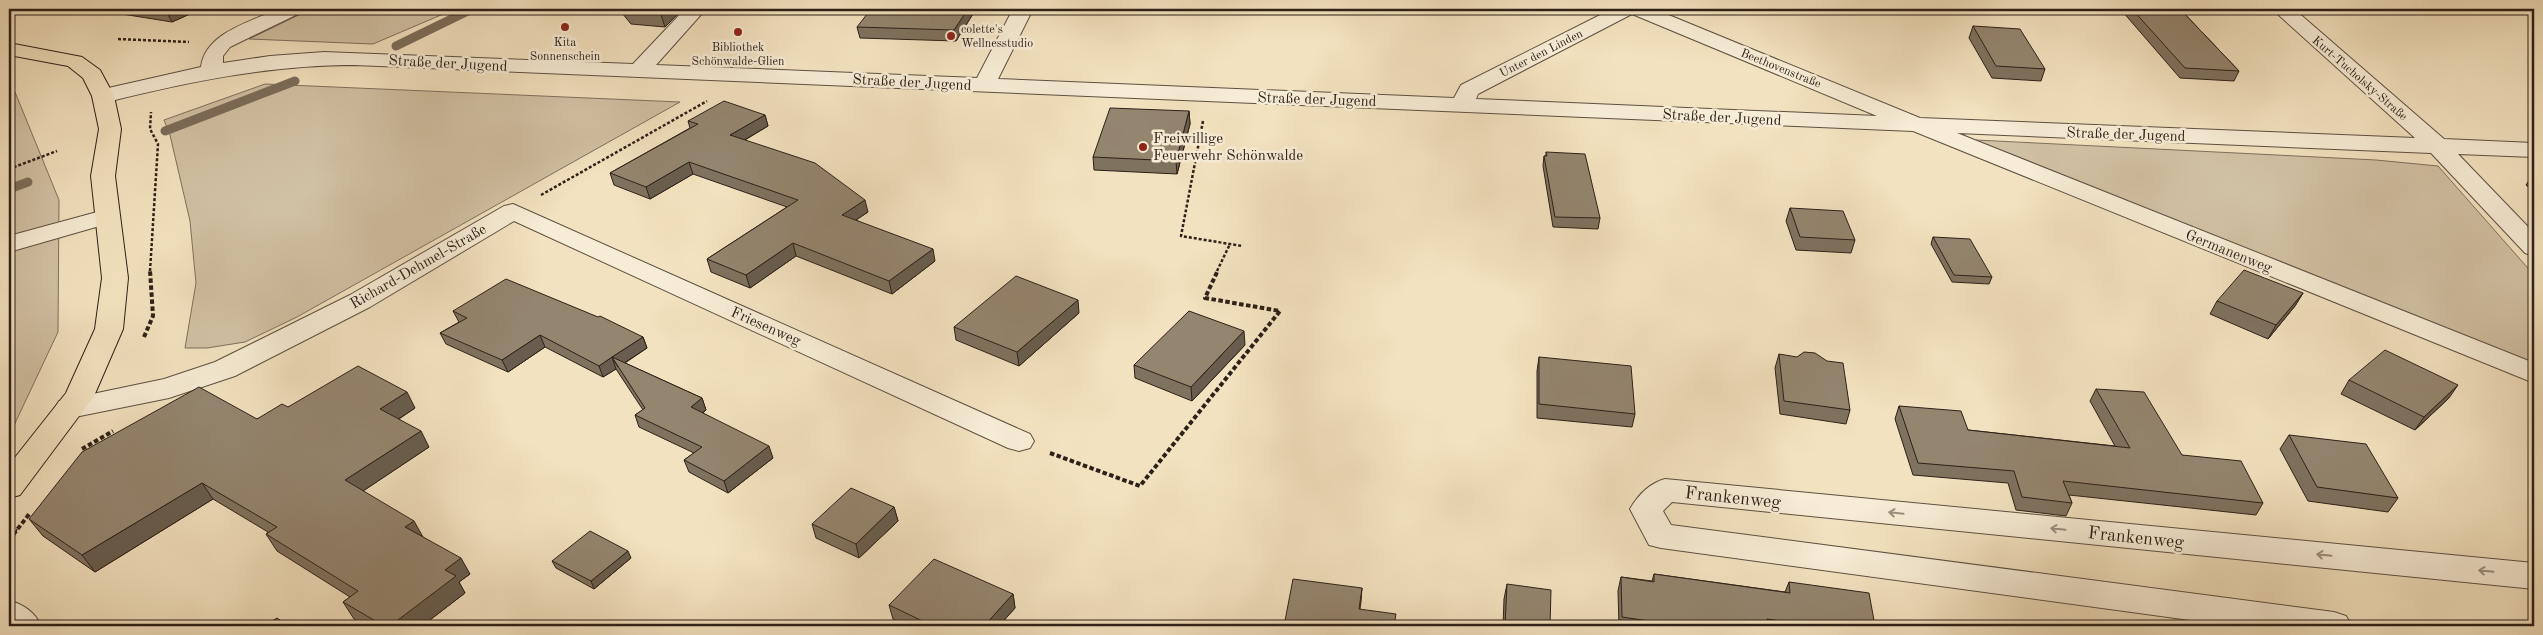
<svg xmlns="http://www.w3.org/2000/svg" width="2543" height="635" viewBox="0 0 2543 635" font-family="'Old Standard TT',serif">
  <rect width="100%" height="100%" fill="#f3e2bf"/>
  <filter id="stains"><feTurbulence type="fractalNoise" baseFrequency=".004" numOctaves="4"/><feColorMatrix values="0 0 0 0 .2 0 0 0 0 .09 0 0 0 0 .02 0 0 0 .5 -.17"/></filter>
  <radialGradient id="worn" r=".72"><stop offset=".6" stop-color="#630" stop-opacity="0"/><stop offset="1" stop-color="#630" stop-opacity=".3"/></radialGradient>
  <g fill="#d1c1a3" stroke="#7f705e">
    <polygon points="311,9 455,9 373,44 249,39"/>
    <polygon points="265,84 680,102 297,317 245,342 207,348 185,348 196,283 190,221 170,135 164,120"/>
    <polygon points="9,87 15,92 59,200 58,332 9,436"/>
    <polygon points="1976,140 2376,160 2438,166 2534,275 2534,368 2002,154"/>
  </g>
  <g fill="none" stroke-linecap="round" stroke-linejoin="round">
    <g stroke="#7c6d5b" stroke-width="9">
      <polyline points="396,46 472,9"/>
      <polyline points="165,131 295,81"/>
      <polyline points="9,189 28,182"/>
    </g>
    <g stroke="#5e5042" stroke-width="2">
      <g id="minor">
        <path d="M 278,9 L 303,9 L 300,13 L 230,47 L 223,56 L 223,63 L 270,56 L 324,52 L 633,64 L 685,9 L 706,9 L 656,65 L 977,78 L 1013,9 L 1033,9 L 998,79 L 1454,98 L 1461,85 L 1612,9 L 1654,9 L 1920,118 L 2415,138 L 2272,9 L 2294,9 L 2444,139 L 2534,143 L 2534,157 L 2458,154 L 2534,233 L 2534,256 L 2525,253 L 2431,153 L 1957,133 L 2534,363 L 2534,383 L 1913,131 L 355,65 C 268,65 187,82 103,103 L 95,101 L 92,96 L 95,91 L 201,67 C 205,33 250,22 278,9 ZM 1632,14 L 1877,116 L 1476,99 L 1478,94 Z"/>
        <polygon points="513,204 1030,434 1034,441 1030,448 1019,451 1008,448 514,221 370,307 235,376 169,398 70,418 59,415 55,408 59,401 164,379 215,362 350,295 504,206"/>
        <polygon points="108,209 117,211 120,216 117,221 9,252 9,236"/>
        <path d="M 1665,479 L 2534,563 L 2534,589 L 1672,502 L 1663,511 L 1671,525 L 2334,612 L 2346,616 L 2352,626 L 2234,626 L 1661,548 L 1649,545 L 1630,509 C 1638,495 1650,483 1665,479 Z"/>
        <path d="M 9,600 C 24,605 35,612 41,626 L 9,626 Z"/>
      </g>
    </g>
    <g stroke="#2d2019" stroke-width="2">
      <polygon id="major" points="9,43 82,57 100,70 114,96 121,129 115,176 128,278 123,329 94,396 20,495 9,498 9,465 66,393 95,329 102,278 91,176 99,129 92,96 83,78 68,66 9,55"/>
    </g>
    <g stroke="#2d2019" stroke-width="2.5" stroke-dasharray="3 2" stroke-linecap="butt">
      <polyline points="118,39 189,42"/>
      <polyline points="1203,121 1181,236 1242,246"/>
      <polyline points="9,169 57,151"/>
      <polyline points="541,195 707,101"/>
      <polyline points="150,271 158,144 150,129 151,112"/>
      <polyline points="1217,271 1230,244"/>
    </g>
    <g stroke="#2d2019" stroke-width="4" stroke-dasharray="4.5 2.5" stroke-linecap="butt">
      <polyline points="144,337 153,316 150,270"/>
      <polyline points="82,449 113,431"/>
      <polyline points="1050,453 1140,486 1280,311 1205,298 1218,270"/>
      <polyline points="9,529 17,531"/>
      <polyline points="9,540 30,513"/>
    </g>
    <use href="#minor" fill="#f7ecd5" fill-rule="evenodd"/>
    <use href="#major" fill="#f3e2bf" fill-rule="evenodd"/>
  </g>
  <g fill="#7f725f" stroke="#2d2019">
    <polygon points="91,9 201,9 172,22"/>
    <polygon points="590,9 683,9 665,27 631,24 622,13 592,12"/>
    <polygon points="976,9 956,41 860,38 857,27"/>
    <polygon points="2123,9 2180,9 2239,71 2234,81 2180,78 2122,11"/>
    <polygon points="1973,26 2045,69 2041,81 1992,78 1969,38"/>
    <polygon points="1189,111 1190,124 1177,174 1094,170 1093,157"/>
    <polygon points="765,115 768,126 745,140 868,212 856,220 935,261 892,294 796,256 750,288 711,272 707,259 787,207 693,174 650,199 614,185 610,173 690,128 688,121"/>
    <polygon points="1546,152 1600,218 1598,229 1553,227 1543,166 1544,156 1546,156"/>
    <polygon points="2534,173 2534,192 2526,185"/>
    <polygon points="1790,208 1855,240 1851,253 1796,250 1786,221"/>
    <polygon points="1933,237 1992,277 1989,284 1952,282 1931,244"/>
    <polygon points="2303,293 2295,306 2268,339 2210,314 2217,301"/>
    <polygon points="453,311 643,337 647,348 625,363 702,398 706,410 703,413 773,458 728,493 689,472 684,460 694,453 639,427 635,415 643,410 616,369 603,377 545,347 508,372 446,344 440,333 459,322"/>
    <polygon points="1079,313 1019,366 956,340 954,327"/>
    <polygon points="1245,345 1192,401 1135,378 1134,365"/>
    <polygon points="1779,354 1850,410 1846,424 1780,414 1775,368"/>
    <polygon points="1539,357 1635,414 1632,427 1537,418 1537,371"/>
    <polygon points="2349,380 2449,398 2415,430 2341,394"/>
    <polygon points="2096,389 2182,455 2263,503 2256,515 2069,495 2072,503 2066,516 2016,510 2008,483 1913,475 1895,419 1899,406 1968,430 2115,446 2090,401"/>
    <polygon points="288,407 415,408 399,419 429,447 363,491 423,537 470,574 459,582 465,593 422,626 366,626 354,619 343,602 350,597 277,551 266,534 268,532 213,499 95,572 43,536 29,519 257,419"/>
    <polygon points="2289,435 2398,498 2388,512 2308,501 2280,449"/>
    <polygon points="894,507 898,521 859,558 816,538 812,524"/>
    <polygon points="631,558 594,589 556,568 552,561"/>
    <polygon points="1654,574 1785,592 1789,582 1875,626 1619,626 1618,591 1621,577 1652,581"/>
    <polygon points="1507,584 1550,626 1503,626 1504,599"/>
    <polygon points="1013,594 1015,608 999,626 908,626 893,619 889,605"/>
  </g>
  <g fill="#685d4e" stroke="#2d2019">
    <polygon points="177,9 201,9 172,22 167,13"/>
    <polygon points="664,9 683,9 665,27 660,12"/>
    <polygon points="968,9 976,9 956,41 954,30"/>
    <polygon points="1189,111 1190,124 1177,174 1176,161"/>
    <polygon points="765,115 768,126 734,146 730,135"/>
    <polygon points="689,162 693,174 650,199 646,187"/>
    <polygon points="865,200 868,212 845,227 842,215"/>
    <polygon points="793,243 796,256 750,288 746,275"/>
    <polygon points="933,249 935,261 892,294 889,281"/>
    <polygon points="2303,293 2295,306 2268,339 2276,325"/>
    <polygon points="1078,300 1079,313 1019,366 1017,352"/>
    <polygon points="1244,331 1245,345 1192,401 1191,387"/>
    <polygon points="540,335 545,347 508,372 502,360"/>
    <polygon points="643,337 647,348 618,367 612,357"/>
    <polygon points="612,357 616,369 603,377 599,366"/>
    <polygon points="2458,385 2449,398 2415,430 2424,417"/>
    <polygon points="407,392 415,408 389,425 380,409"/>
    <polygon points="702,398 706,410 695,418 691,407"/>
    <polygon points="421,431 429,447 354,497 345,480"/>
    <polygon points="769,446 773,458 728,493 724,481"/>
    <polygon points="202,483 213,499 95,572 82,555"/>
    <polygon points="894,507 898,521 859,558 856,544"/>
    <polygon points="414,521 423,537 405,527"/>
    <polygon points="628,551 631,558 594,589 591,581"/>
    <polygon points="461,558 470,574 459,582 465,593 422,626 390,626 445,570"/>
    <polygon points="1362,588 1361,602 1358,623 1359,609"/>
    <polygon points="1013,594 1015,608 999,626 984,626"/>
  </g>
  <g fill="#94856f" stroke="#2d2019">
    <polygon points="141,9 177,9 167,13"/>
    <polygon points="631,9 664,9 660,12"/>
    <polygon points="871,9 968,9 954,30 857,27"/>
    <polygon points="2132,9 2180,9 2239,71 2185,68"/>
    <polygon points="1973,26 2020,29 2045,69 1996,66"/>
    <polygon points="724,101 765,115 730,135 815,163 865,200 842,215 933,249 889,281 793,243 746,275 707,259 798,200 689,162 646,187 610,173 698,124 688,121"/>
    <polygon points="1110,108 1189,111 1176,161 1093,157"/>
    <polygon points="1546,152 1585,154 1600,218 1555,217 1544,156 1547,156"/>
    <polygon points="1790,208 1843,211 1855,240 1800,237"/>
    <polygon points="1933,237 1970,239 1992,277 1954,275"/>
    <polygon points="2244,270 2303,293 2276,325 2217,301"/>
    <polygon points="1016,276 1078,300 1017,352 954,327"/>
    <polygon points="506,279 598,317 600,316 643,337 612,357 702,398 691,407 769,446 724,481 684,460 702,447 635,415 645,408 612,357 599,366 540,335 502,360 440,333 467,318 453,311"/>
    <polygon points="1189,311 1244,331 1191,387 1134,365"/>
    <polygon points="2385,350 2458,385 2424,417 2349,380"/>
    <polygon points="1804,352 1815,353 1827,361 1843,363 1850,410 1784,401 1779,354 1797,357"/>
    <polygon points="1539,357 1631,366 1635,414 1539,404"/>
    <polygon points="358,366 407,392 380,409 421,431 345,480 414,521 405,527 461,558 445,570 456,576 390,626 384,626 343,602 358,591 266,534 277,527 202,483 82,555 29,519 82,452 199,387 257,419 282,404 288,407"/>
    <polygon points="2096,389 2144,392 2182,455 2241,461 2263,503 2063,481 2072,503 2022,497 2014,471 1918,463 1899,406 1961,411 1968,430 2130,448"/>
    <polygon points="2289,435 2366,444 2398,498 2317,487"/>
    <polygon points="851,488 894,507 856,544 812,524"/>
    <polygon points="590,531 628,551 591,581 552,561"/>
    <polygon points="934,559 1013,594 984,626 933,626 889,605"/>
    <polygon points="1654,574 1790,593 1789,582 1869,593 1875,626 1816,626 1767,619 1768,626 1683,626 1622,617 1621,577 1654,582"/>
    <polygon points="1293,579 1362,588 1359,609 1396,614 1394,626 1284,626"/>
    <polygon points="1507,584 1551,590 1550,626 1505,626"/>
    <polygon points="277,618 289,626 264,626"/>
  </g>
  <defs><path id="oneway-shaft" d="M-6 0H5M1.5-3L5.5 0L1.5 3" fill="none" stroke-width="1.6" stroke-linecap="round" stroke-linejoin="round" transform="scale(1.25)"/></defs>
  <g stroke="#9c9080">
    <use href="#oneway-shaft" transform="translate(1896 513) rotate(-174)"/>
    <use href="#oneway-shaft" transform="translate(2058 529) rotate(-174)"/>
    <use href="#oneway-shaft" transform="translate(2324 555) rotate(-174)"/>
    <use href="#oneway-shaft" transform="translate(2486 571) rotate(-174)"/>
  </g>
  <g fill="#8f2418" stroke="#f7ecd5" stroke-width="2">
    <circle cx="565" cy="27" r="5"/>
    <circle cx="738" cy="32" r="5"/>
    <circle cx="951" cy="36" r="5"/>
    <circle cx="1143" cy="147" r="5"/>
  </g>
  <g text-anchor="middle" stroke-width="5" stroke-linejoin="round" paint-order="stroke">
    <g font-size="12" fill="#2d2019" stroke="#f7ecd5">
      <text x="961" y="33" text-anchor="start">colette's<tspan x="961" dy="14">Wellnesstudio</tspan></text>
      <text x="565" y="46">Kita<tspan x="565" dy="14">Sonnenschein</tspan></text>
      <text x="738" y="51">Bibliothek<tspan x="738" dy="14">Schönwalde-Glien</tspan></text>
    </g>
    <g font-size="12" fill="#2d2019" stroke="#f7ecd5">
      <text transform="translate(1541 53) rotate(-27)" y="4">Unter den Linden</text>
      <text transform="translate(1781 68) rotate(22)" y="4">Beethovenstraße</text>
      <text transform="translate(2360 78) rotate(41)" y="4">Kurt-Tucholsky-Straße</text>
    </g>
    <g font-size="15" fill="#2d2019" stroke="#f7ecd5">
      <text transform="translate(448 63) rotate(3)" y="5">Straße der Jugend</text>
      <text transform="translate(912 82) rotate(3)" y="5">Straße der Jugend</text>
      <text transform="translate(1317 99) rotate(2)" y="5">Straße der Jugend</text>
      <text transform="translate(1722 117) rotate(3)" y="5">Straße der Jugend</text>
      <text transform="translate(2126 134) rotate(2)" y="5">Straße der Jugend</text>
      <text transform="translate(2229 251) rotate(22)" y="5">Germanenweg</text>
      <text transform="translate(418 266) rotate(-30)" y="5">Richard-Dehmel-Straße</text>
      <text transform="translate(766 326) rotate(24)" y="5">Friesenweg</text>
    </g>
    <g font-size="15" fill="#2d2019" stroke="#f7ecd5" text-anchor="start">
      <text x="1153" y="143">Freiwillige<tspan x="1153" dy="17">Feuerwehr Schönwalde</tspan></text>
    </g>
    <g font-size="18" fill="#2d2019" stroke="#f7ecd5">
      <text transform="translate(1733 497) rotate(6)" y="6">Frankenweg</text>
      <text transform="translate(2136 537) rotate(6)" y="6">Frankenweg</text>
    </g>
  </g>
  <rect width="2543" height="635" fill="none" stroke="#f3e2bf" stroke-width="30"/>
  <rect x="10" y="10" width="2523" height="615" fill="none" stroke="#2d2019" stroke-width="2.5"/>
  <rect x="15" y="15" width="2513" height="605" fill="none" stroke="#2d2019"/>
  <rect width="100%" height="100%" filter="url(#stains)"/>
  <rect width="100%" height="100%" fill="url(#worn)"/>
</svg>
